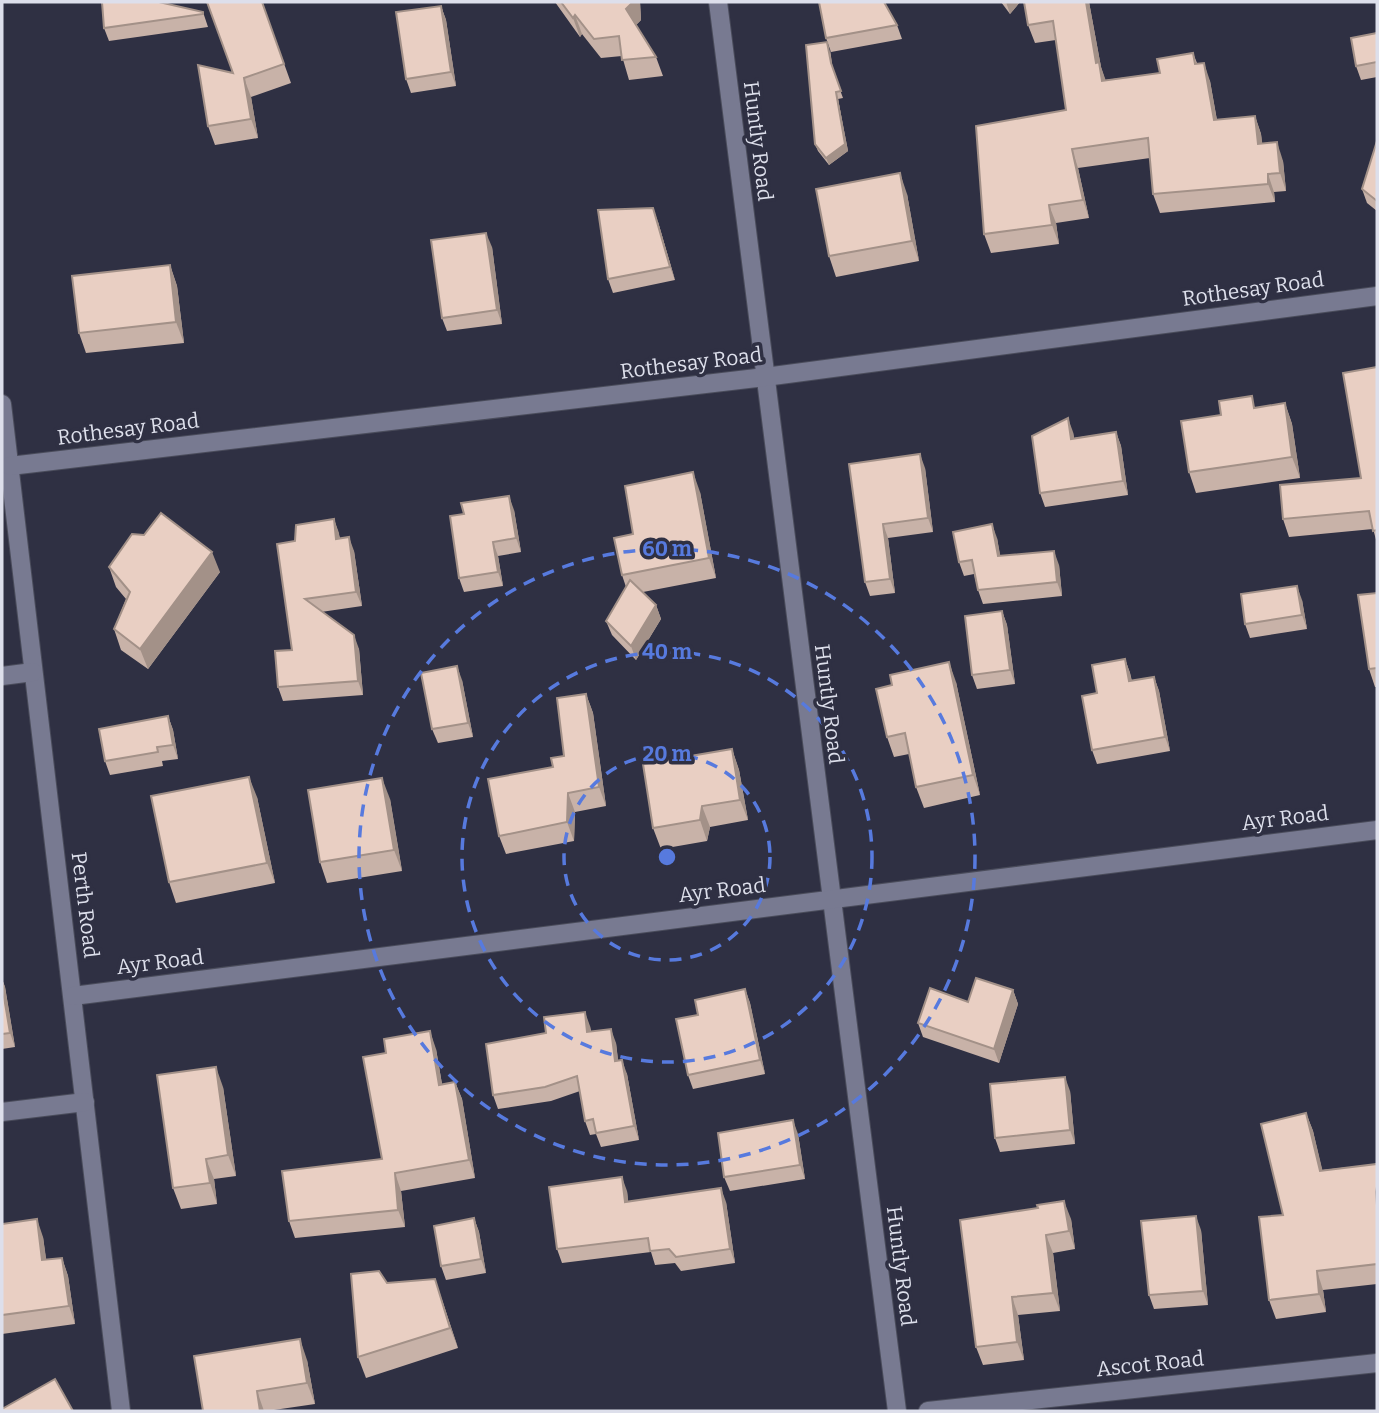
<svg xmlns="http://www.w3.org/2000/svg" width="1379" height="1413" viewBox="0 0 1379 1413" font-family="Bitter,serif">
  <rect width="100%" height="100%" fill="#2f3043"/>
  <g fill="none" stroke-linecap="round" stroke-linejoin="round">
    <g stroke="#4a4c5b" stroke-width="20">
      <g id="minor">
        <polyline points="718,2 897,1411"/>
        <polyline points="2,404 121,1411"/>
        <polyline points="10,466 765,377 1377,296"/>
        <polyline points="2,676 33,672"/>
        <polyline points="73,996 1377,830"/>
        <polyline points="2,1112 85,1102"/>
        <polyline points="928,1411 1377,1363"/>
      </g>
    </g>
    <use href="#minor" stroke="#787a91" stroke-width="18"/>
  </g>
  <g fill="#c8b2a8">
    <polygon points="262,2 291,83 251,97 258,138 215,145 208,126 233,73"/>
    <polygon points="555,2 640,2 641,20 636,25 656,57 663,76 629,80 622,56 601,58 582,34 580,37"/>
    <polygon points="1001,2 1020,2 1010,14"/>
    <polygon points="1089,2 1101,67 1105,80 1160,73 1193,53 1197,63 1210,81 1217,120 1255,116 1261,134 1262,144 1283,161 1286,191 1274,192 1275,202 1160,213 1153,194 1150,158 1078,168 1089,218 1056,223 1059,244 991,253 984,234 1066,110 1056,40 1035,43 1028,25"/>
    <polygon points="441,6 446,20 456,86 411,93 406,79"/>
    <polygon points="203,12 208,27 109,41 104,28"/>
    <polygon points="897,25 902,39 831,52 826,38"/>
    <polygon points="1377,33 1377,77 1361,80 1356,66"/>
    <polygon points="830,49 833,71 843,98 838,99 848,151 829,165 818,151 815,144"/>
    <polygon points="1377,141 1377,211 1367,203 1362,189"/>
    <polygon points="907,194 919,261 836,277 829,256"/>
    <polygon points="658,222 675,280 613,293 608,279"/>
    <polygon points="492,247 502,324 447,331 442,318"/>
    <polygon points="170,265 177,286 184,343 86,353 79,333"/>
    <polygon points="1377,367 1377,543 1373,529 1289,537 1283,519 1361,478"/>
    <polygon points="1285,403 1292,424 1300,478 1196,493 1189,472 1221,415"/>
    <polygon points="1073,432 1074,438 1116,432 1121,446 1128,495 1045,507 1040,493"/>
    <polygon points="849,464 925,468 933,532 888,538 895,593 870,596 865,582"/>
    <polygon points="700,492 716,578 643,592 656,605 661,619 636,660 612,635 606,621 626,587 622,575 633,534"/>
    <polygon points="514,510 521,552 498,556 503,586 464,592 459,578"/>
    <polygon points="334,519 340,538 354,551 362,606 321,612 359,649 363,695 283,701 278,687 292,650 295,541"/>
    <polygon points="997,538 1000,556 1059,565 1062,596 983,604 978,590 974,574 964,576 959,562"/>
    <polygon points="109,567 220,572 148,669 121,650 114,629 126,599 116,587"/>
    <polygon points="1377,593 1377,687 1375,687 1369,669"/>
    <polygon points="1302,600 1307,629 1250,638 1245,624"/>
    <polygon points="1002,611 1007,625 1015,684 977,689 972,675"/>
    <polygon points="1125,659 1130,673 1132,681 1154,677 1159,691 1170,751 1097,764 1092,750 1097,693"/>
    <polygon points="462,680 473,737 438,743 432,729"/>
    <polygon points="956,682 980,795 924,808 916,787 909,754 894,757 887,737"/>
    <polygon points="586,694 593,713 606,806 575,812 574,841 506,854 499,836 553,767 564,756"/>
    <polygon points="168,716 173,730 178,759 162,761 163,766 110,775 105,761"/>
    <polygon points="732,749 739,770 748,820 710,827 707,841 661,849 653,828"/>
    <polygon points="257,797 275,883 176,903 169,882"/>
    <polygon points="390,799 402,871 327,883 320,862"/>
    <polygon points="2,979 5,987 15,1047 2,1049"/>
    <polygon points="745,989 750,1003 765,1074 693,1089 688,1075 698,1015"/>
    <polygon points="1013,990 1018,1004 999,1063 923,1037 918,1023 968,1002"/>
    <polygon points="590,1026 591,1031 616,1043 618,1061 627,1074 639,1140 601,1147 596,1134 590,1135 585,1121 580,1091 551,1101 498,1109 493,1095 546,1033"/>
    <polygon points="436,1049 442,1084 455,1082 462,1099 475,1178 401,1191 405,1227 295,1238 289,1221 382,1159"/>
    <polygon points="223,1087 236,1176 214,1179 217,1204 181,1209 173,1188"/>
    <polygon points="1070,1091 1075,1144 1000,1152 995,1138"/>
    <polygon points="1306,1113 1313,1131 1322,1170 1377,1164 1377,1284 1323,1290 1326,1312 1276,1319 1269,1300 1283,1215"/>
    <polygon points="798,1134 805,1179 730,1191 724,1177"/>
    <polygon points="627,1191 628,1202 726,1202 735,1263 681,1271 675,1263 655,1265 651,1252 562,1263 557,1249"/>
    <polygon points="1038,1208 1071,1219 1075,1249 1053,1253 1060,1311 1018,1315 1024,1360 983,1365 976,1347"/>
    <polygon points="474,1218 479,1232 486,1273 446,1280 441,1266"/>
    <polygon points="2,1224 43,1237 46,1260 62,1258 68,1276 75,1324 2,1334"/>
    <polygon points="1201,1230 1208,1305 1154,1309 1149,1295"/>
    <polygon points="387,1283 442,1300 458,1348 366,1378 358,1357"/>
    <polygon points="307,1360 315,1404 267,1411 203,1411"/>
  </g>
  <g fill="#a39188">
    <polygon points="633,2 640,2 641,20 633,28 626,9"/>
    <polygon points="1006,2 1020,2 1010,14"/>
    <polygon points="1086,2 1089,2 1101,67 1106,81 1102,81 1096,63"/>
    <polygon points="441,6 446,20 456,86 451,72"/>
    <polygon points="575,15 582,34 580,37 573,18"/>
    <polygon points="1204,63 1210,81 1220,138 1214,120"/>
    <polygon points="244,78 251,97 258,138 251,119"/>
    <polygon points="836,92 838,99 848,151 829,165 826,158"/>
    <polygon points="1255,116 1261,134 1265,163 1258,144"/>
    <polygon points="1277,142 1283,161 1286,191 1280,173"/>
    <polygon points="1072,149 1078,168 1089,218 1083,200"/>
    <polygon points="900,173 907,194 919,261 912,241"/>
    <polygon points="1268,174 1274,192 1275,202 1268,184"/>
    <polygon points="1049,205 1056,223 1059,244 1052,225"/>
    <polygon points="653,208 658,222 675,280 670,267"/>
    <polygon points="486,233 492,247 502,324 497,310"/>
    <polygon points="170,265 177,286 184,343 176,322"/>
    <polygon points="1285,403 1292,424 1300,478 1292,457"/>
    <polygon points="1068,418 1073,432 1076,453 1071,439"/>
    <polygon points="1116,432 1121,446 1128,495 1123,481"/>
    <polygon points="920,454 925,468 933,532 928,518"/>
    <polygon points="693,472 700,492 716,578 709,558"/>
    <polygon points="509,496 514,510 521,552 516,538"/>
    <polygon points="334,519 339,533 341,553 336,539"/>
    <polygon points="883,524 888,538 895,593 890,579"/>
    <polygon points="992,524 997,538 1003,570 998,556"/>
    <polygon points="349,537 354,551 362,606 356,592"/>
    <polygon points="493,542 498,556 503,586 498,572"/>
    <polygon points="1054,551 1059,565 1062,596 1057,582"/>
    <polygon points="212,552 220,572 148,669 140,649"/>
    <polygon points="1297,586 1302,600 1307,629 1302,615"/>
    <polygon points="656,605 661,619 636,660 631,646"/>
    <polygon points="1002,611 1007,625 1015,684 1010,670"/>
    <polygon points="354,635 359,649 363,695 358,681"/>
    <polygon points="1125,659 1130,673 1134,695 1129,681"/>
    <polygon points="949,662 956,682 980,795 973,775"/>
    <polygon points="457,666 462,680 473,737 468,723"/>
    <polygon points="1154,677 1159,691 1170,751 1165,737"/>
    <polygon points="586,694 593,713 606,806 599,787"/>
    <polygon points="168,716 173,730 178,759 173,745"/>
    <polygon points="732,749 739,770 748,820 740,800"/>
    <polygon points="249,777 257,797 275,883 267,863"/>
    <polygon points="382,778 390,799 402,871 394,850"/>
    <polygon points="568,793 575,812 574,841 567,822"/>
    <polygon points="702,806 710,827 707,841 700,820"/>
    <polygon points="2,979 5,987 15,1047 10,1033 2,985"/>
    <polygon points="745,989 750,1003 765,1074 760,1060"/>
    <polygon points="1013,990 1018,1004 999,1063 994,1049"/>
    <polygon points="585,1012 590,1026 592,1046 587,1032"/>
    <polygon points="611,1029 616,1043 620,1075 615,1061"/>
    <polygon points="430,1031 436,1049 445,1102 439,1085"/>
    <polygon points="622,1060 627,1074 639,1140 634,1126"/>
    <polygon points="216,1067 223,1087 236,1176 228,1155"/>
    <polygon points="1065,1077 1070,1091 1075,1144 1070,1130"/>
    <polygon points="455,1082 462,1099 475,1178 469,1160"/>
    <polygon points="1306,1113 1313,1131 1327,1189 1320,1171"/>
    <polygon points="793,1120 798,1134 805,1179 800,1165"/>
    <polygon points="206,1159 214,1179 217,1204 210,1183"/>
    <polygon points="395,1173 401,1191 405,1227 398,1210"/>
    <polygon points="622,1177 627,1191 630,1216 625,1202"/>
    <polygon points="721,1188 726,1202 735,1263 730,1249"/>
    <polygon points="1064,1201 1071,1219 1075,1249 1069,1231"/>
    <polygon points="1196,1216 1201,1230 1208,1305 1203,1291"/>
    <polygon points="474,1218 479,1232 486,1273 481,1259"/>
    <polygon points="37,1219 43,1237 49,1278 42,1260"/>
    <polygon points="1046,1235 1053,1253 1060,1311 1053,1293"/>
    <polygon points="62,1258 68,1276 75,1324 69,1306"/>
    <polygon points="1317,1271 1323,1290 1326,1312 1319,1294"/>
    <polygon points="435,1279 458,1348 450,1328"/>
    <polygon points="1012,1297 1018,1315 1024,1360 1017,1342"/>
    <polygon points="300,1339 307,1360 315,1404 307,1383"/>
    <polygon points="257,1391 264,1411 260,1411"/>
  </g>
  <g fill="#e9cfc3" stroke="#a39188" stroke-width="2">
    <polygon points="102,2 159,2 203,12 203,14 104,28"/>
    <polygon points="207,2 262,2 284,64 244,78 251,119 208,126 198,65 233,73"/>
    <polygon points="561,2 633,2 626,9 656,57 622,60 619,36 594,39 575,15 573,18"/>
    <polygon points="819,2 884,2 897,25 826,38"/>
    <polygon points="1024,2 1086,2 1096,63 1099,62 1102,81 1160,73 1157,59 1193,53 1195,64 1204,63 1214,120 1255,116 1258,144 1277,142 1280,173 1268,174 1268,184 1153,194 1148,138 1072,149 1083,200 1049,205 1052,225 984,234 976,126 1066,110 1053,21 1028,25"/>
    <polygon points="441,6 451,72 406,79 396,12"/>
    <polygon points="1377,33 1377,62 1356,66 1351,38"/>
    <polygon points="827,42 831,63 841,91 836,92 845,144 826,158 815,144 806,45"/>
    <polygon points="1377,141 1377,201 1362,189"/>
    <polygon points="900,173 912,241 829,256 816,189"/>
    <polygon points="653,208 670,267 608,279 598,210"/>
    <polygon points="486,233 497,310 442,318 431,240"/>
    <polygon points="170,265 176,322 79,333 72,276"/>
    <polygon points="1377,367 1377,530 1373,531 1369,511 1283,519 1280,485 1361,478 1343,373"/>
    <polygon points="1252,396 1254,408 1285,403 1292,457 1189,472 1181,421 1221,415 1219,401"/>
    <polygon points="1068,418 1071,439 1116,432 1123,481 1040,493 1032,436"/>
    <polygon points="920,454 928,518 883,524 890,579 865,582 849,464"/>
    <polygon points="693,472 709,558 622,575 614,538 633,534 625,486"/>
    <polygon points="509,496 516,538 493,542 498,572 459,578 450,516 464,514 461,503"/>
    <polygon points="161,513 212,552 140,649 114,629 130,592 109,567 132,534 144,535"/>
    <polygon points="334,519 336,539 349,537 356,592 305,599 354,635 358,681 278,687 275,651 292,650 277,544 295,541 296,525"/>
    <polygon points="992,524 998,556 1054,551 1057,582 978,590 972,560 959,562 953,532"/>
    <polygon points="630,580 656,605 631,646 606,621"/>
    <polygon points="1297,586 1302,615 1245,624 1241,594"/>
    <polygon points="1377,593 1377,668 1369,669 1358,595"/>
    <polygon points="1002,611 1010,670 972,675 965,616"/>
    <polygon points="1125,659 1129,681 1154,677 1165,737 1092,750 1082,696 1097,693 1092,665"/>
    <polygon points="949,662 973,775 916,787 905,733 887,737 876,689 892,685 890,675"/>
    <polygon points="457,666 468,723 432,729 421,673"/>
    <polygon points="586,694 599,787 568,793 567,822 499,836 488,779 553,767 551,758 564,756 557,698"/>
    <polygon points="168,716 173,745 157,747 158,752 105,761 99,729"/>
    <polygon points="732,749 740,800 702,806 700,820 653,828 643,764"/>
    <polygon points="249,777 267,863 169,882 151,796"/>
    <polygon points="382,778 394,850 320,862 308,790"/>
    <polygon points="976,978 1013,990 994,1049 918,1023 930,988 968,1002"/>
    <polygon points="2,985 10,1033 2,1034"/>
    <polygon points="745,989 760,1060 688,1075 676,1019 698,1015 695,1000"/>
    <polygon points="585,1012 587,1032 611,1029 615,1061 622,1060 634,1126 596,1133 593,1119 585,1121 577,1076 545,1087 493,1095 486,1044 546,1033 544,1017"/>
    <polygon points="430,1031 439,1085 455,1082 469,1160 395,1173 398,1210 289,1221 282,1171 382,1159 363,1057 386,1053 384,1039"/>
    <polygon points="216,1067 228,1155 206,1159 210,1183 173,1188 157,1075"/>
    <polygon points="1065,1077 1070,1130 995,1138 990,1084"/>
    <polygon points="1306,1113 1320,1171 1377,1164 1377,1187 1376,1192 1377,1205 1377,1264 1317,1271 1319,1294 1269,1300 1259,1217 1283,1215 1261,1124"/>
    <polygon points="793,1120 800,1165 724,1177 718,1133"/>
    <polygon points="622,1177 625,1202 721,1188 730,1249 676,1257 669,1249 650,1251 648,1238 557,1249 549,1187"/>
    <polygon points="1064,1201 1069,1231 1046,1235 1053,1293 1012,1297 1017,1342 976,1347 960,1220 1038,1208 1037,1205"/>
    <polygon points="1196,1216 1203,1291 1149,1295 1141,1221"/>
    <polygon points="474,1218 481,1259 441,1266 434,1226"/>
    <polygon points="37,1219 42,1260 62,1258 69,1306 2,1315 2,1224"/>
    <polygon points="379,1271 387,1283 435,1279 450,1328 358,1357 351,1274"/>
    <polygon points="300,1339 307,1383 257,1391 260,1411 203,1411 194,1356"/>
    <polygon points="55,1379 73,1411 2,1411 2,1409"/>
  </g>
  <g fill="none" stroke="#577ade" stroke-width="3.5" stroke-dasharray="12 9">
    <circle cx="667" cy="857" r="103"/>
    <circle cx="667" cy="857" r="205"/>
    <circle cx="667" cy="857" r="308"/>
  </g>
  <g text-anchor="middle" stroke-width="7" stroke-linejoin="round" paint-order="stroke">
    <g font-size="21" fill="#dddfeb" stroke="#2f3043">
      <text transform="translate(758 141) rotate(83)" y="7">Huntly Road</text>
      <text transform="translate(1253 289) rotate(-8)" y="7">Rothesay Road</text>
      <text transform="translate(691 363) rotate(-7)" y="7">Rothesay Road</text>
      <text transform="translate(128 429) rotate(-7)" y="7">Rothesay Road</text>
      <text transform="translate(829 704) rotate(83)" y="7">Huntly Road</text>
      <text transform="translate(1285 818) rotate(-7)" y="7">Ayr Road</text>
      <text transform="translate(722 890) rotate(-7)" y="7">Ayr Road</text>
      <text transform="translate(85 905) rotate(83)" y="7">Perth Road</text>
      <text transform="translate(160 962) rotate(-7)" y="7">Ayr Road</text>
      <text transform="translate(901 1266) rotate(83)" y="7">Huntly Road</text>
      <text transform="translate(1150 1364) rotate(-6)" y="7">Ascot Road</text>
    </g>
  </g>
  <circle cx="667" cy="857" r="10" fill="#577ade" stroke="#2f3043" stroke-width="3.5"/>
  <g font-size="21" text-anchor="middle" font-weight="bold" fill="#577ade" stroke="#2f3043" stroke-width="7" stroke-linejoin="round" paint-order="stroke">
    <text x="667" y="556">60 m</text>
    <text x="667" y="659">40 m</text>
    <text x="667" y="761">20 m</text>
  </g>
  <rect width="1379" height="1413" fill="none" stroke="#dddfeb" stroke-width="7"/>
</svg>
